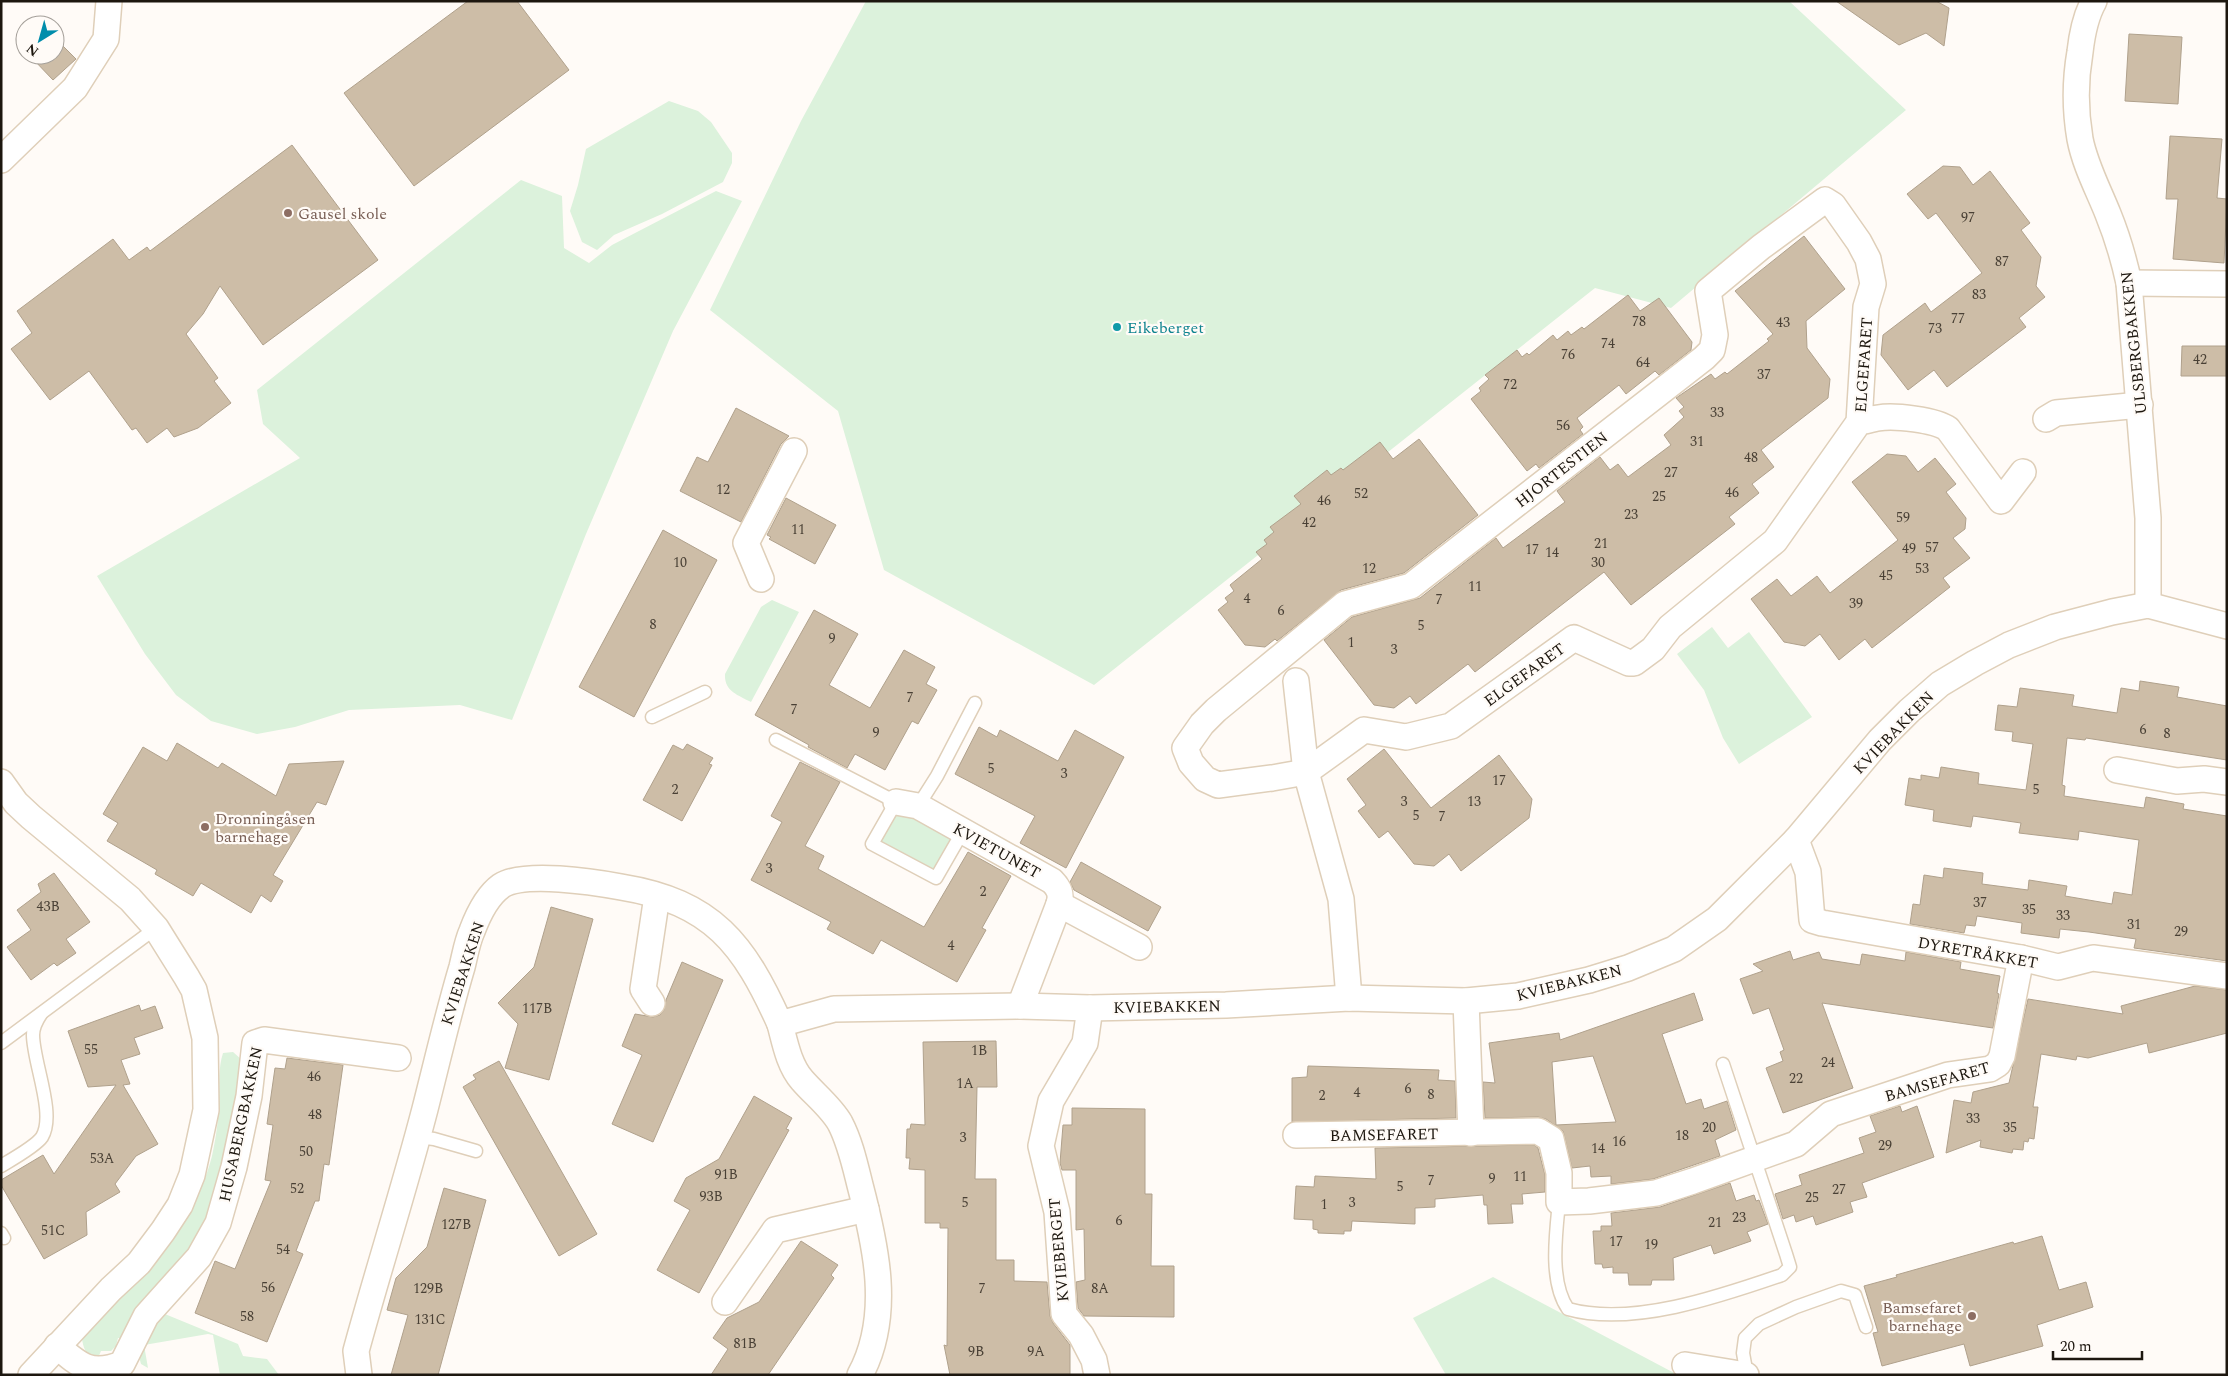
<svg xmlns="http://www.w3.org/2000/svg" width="2228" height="1376" viewBox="0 0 2228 1376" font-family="Spectral,serif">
  <rect width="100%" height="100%" fill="#fffbf7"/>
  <g fill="#dcf2dc">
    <polygon points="866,1 1789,1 1906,110 1671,308 1595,288 1094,685 884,570 838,411 710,310 801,121"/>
    <polygon points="669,101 698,111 711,122 732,153 732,163 723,182 662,214 614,235 597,250 582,242 570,211 578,185 586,149"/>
    <polygon points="521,180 562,196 564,248 589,263 612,245 716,191 742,201 673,331 586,534 512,720 460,705 349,710 295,727 257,734 211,721 176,695 145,654 97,576 300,458 263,424 257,390"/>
    <path d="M 772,600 L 799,612 L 751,702 C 738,695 724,691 725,674 L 761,607 Z"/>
    <polygon points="1712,627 1728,648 1749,632 1812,717 1739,764 1723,738 1704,690 1677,654"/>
    <polygon points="896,802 963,831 936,878 872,844"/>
    <path d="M 233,1052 L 242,1060 L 243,1077 L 207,1230 L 127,1339 L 118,1338 L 116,1346 L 111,1351 L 101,1351 L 97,1360 C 86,1356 83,1348 82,1338 C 133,1284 193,1231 212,1156 C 216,1138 219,1117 219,1099 C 220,1083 218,1068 223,1053 Z"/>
    <polygon points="1493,1277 1678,1375 1446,1375 1413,1318"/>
    <path d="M 160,1312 L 238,1344 L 243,1356 L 267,1359 L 279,1375 L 220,1375 L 213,1335 L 208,1334 L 144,1345 L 148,1368 L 141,1364 C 135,1347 152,1327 160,1312 Z"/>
  </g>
  <g fill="#cdbda7" stroke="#b0a18c" fill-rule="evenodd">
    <polygon points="468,1 517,1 569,70 414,186 344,93"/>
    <polygon points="1836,1 1936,1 1949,8 1944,46 1926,33 1899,45"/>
    <polygon points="2129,34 2182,37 2178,104 2125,101"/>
    <polygon points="55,38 76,59 53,80 33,59 38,55 55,55"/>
    <polygon points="2170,136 2222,139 2217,198 2227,199 2224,263 2173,259 2178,199 2166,199"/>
    <polygon points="292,145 378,260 263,345 220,286 203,314 186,334 218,378 214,381 231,403 198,428 174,437 167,428 147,443 136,428 132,430 89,371 50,400 11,349 32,333 17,311 113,239 129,260 147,247 150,251"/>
    <polygon points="1943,166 1960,167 1973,185 1990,171 2030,223 2021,230 2041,257 2036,286 2045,297 2019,318 2026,327 1947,387 1934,370 1908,390 1881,355 1883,335 1925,303 1931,312 1982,273 1936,213 1928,219 1907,194"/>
    <polygon points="1804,236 1845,289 1806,321 1807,348 1830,379 1828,398 1761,450 1774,467 1752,484 1759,493 1729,517 1735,524 1631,605 1604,572 1475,672 1468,664 1416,704 1410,696 1394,708 1374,705 1324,640 1352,617 1420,598 1496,538 1503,548 1565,502 1557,491 1600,457 1610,470 1618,464 1628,477 1671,445 1664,435 1684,417 1679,411 1684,407 1676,398 1711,374 1715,379 1725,372 1727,374 1769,341 1767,339 1773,334 1735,291"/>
    <polygon points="1628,295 1640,311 1659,298 1692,342 1691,350 1659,375 1655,371 1626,394 1619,385 1577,418 1583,427 1580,430 1583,434 1539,468 1536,464 1527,471 1471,399 1481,391 1479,388 1489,379 1485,375 1517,350 1522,357 1527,353 1529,355 1553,335 1557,340 1568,331 1571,335 1582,327 1584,329"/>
    <polygon points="2182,346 2227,346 2227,376 2181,376"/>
    <polygon points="736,408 789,436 781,444 741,522 680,491 697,457 708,462"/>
    <polygon points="1419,439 1478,515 1404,573 1341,590 1277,641 1275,639 1265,647 1245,645 1218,610 1228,602 1225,598 1234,591 1230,585 1262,559 1256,552 1267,544 1264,540 1274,532 1270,527 1301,504 1294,496 1327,470 1331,475 1341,468 1343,470 1380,442 1393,459"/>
    <polygon points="1887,454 1906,456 1918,472 1935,458 1956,484 1946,492 1966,518 1965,529 1953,538 1970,558 1943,578 1950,587 1872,648 1865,639 1839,660 1820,634 1805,646 1784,642 1751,599 1777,579 1791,596 1817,576 1830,593 1898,540 1852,482"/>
    <polygon points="786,498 836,525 815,564 769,539 771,537 767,535"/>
    <polygon points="663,530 717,560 634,717 579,687"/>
    <polygon points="814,610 858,634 829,685 870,708 904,650 935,667 926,684 937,690 918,724 912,721 885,770 855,754 847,768 808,747 809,745 755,715"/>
    <polygon points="2140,681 2179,687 2177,697 2227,706 2227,760 2086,738 2085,740 2067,738 2062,785 2065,786 2064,796 2144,808 2146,797 2184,804 2183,809 2227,816 2227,961 2134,948 2136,939 2089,932 2060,929 2059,938 2021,933 2022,923 1977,916 1975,926 1966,925 1964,933 1910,924 1913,904 1920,905 1924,875 1943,878 1944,868 1983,873 1982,884 2028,890 2029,880 2067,886 2065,896 2112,904 2114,892 2132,895 2139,840 2079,831 2078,840 2019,833 2021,823 1973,816 1971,827 1933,821 1934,810 1905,805 1909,778 1921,780 1921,775 1939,778 1941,767 1979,773 1978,784 2026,790 2033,744 2012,741 2013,732 1995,730 1998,705 2017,707 2020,688 2074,695 2072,706 2117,713 2121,688 2139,691"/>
    <polygon points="979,727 997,737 1000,730 1058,761 1075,730 1124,757 1066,868 1020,843 1035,816 955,774"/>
    <polygon points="177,743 218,768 222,763 276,796 289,764 344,761 326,805 317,802 273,875 283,881 271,902 261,895 251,913 201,883 193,896 155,874 157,870 107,841 118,823 103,814 143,747 167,761"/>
    <polygon points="687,744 713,758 709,764 712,765 682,821 643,800 673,745 683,750"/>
    <polygon points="1384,749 1431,808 1499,755 1532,799 1529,818 1461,871 1449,854 1434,866 1414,864 1388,831 1379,838 1358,811 1366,805 1347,779"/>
    <polygon points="800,762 840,782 805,846 824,856 818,869 924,927 968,852 1011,876 982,928 986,930 957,982 881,940 873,954 827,929 831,922 751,880 782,822 771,816"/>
    <polygon points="1081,862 1161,907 1148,931 1074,890 1070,882"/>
    <polygon points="54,873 90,922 66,939 76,953 57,966 54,963 31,980 7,947 31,930 17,910 41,892 38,884"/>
    <polygon points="551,907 593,919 549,1080 505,1068 518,1024 498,1003 534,967"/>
    <polygon points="1790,951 1793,960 1819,952 1822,959 1860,965 1862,954 1905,961 1906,952 1961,962 1960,969 2000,976 1997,993 1999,994 1993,1028 1822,1003 1853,1088 1783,1113 1766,1068 1783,1061 1780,1052 1784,1050 1769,1008 1753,1014 1740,979 1763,971 1753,964"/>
    <polygon points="682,962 723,980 653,1142 612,1124 642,1055 622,1046 635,1014 653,1017 660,1015 664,1010 666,1000"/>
    <polygon points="2195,986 2227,990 2227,1033 2149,1053 2147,1043 2088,1058 2077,1056 2076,1060 2041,1054 2033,1107 2038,1107 2034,1139 2029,1138 2028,1142 2024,1141 2023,1150 2013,1149 2012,1153 1980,1147 1981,1140 1946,1153 1954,1100 1971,1103 1973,1092 2009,1083 2028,999 2123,1014 2121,1006"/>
    <path d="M 1694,993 L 1703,1020 L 1662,1034 L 1686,1104 L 1701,1099 L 1704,1109 L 1727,1101 L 1736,1130 L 1715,1140 L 1720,1156 L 1653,1179 L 1611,1184 L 1611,1176 L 1591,1177 L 1590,1166 L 1572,1168 L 1563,1131 L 1546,1119 L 1538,1117 L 1485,1118 L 1483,1082 L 1495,1083 L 1489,1043 L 1559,1033 L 1560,1040 ZM 1593,1056 L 1616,1122 L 1556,1125 L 1552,1062 Z"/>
    <polygon points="139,1005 141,1011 155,1006 163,1028 134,1038 140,1054 121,1060 130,1084 123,1085 158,1144 136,1156 115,1184 120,1192 86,1212 87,1235 44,1259 1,1185 1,1180 43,1155 54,1174 116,1085 88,1087 68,1031"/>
    <polygon points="996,1041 997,1087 977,1087 975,1179 996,1179 996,1260 1014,1260 1014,1281 1047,1282 1050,1316 1053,1323 1070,1345 1070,1375 950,1375 944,1345 947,1346 948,1228 940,1228 940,1223 925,1223 925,1170 909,1169 910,1158 906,1158 907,1129 910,1129 911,1124 925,1125 923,1042"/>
    <polygon points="287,1058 343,1065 329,1165 324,1164 319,1201 315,1201 296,1251 303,1254 267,1342 195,1313 215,1261 235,1269 271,1181 265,1180 273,1125 267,1124 275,1068 285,1069"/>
    <polygon points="499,1061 597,1234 559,1256 463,1087 476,1079 473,1075"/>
    <polygon points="1308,1066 1439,1070 1438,1080 1455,1081 1456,1118 1292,1122 1292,1078 1307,1077"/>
    <polygon points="754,1096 792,1118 786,1129 789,1130 699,1293 657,1270 690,1210 674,1201 686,1178 719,1159"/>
    <polygon points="1900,1106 1902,1112 1917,1106 1934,1157 1862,1183 1867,1197 1850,1202 1853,1212 1816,1225 1813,1216 1796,1222 1794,1215 1783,1219 1775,1194 1802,1185 1799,1175 1864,1153 1859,1138 1876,1132 1870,1116"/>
    <polygon points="1072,1108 1145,1109 1145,1194 1152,1194 1151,1266 1174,1266 1174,1317 1084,1316 1078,1308 1076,1282 1085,1280 1084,1229 1076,1230 1076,1170 1062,1170 1060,1163 1063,1125 1072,1125"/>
    <polygon points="1534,1145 1538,1148 1545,1175 1545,1192 1522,1194 1523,1204 1511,1204 1513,1223 1488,1224 1487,1205 1484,1205 1483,1195 1435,1199 1435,1207 1415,1208 1415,1224 1352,1221 1351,1231 1344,1231 1344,1234 1318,1233 1318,1230 1313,1229 1313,1220 1294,1219 1296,1186 1314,1187 1315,1176 1376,1179 1375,1148"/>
    <polygon points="1730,1183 1736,1201 1754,1195 1756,1201 1759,1200 1768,1224 1747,1232 1751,1241 1714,1254 1711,1245 1673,1258 1674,1280 1652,1280 1651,1285 1629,1285 1628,1273 1613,1273 1613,1267 1603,1268 1602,1264 1595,1264 1593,1231 1601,1231 1601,1226 1612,1226 1611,1213 1660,1207"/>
    <polygon points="444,1188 486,1200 438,1375 391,1375 408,1315 387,1310 396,1278 427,1247"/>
    <polygon points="2042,1236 2059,1290 2086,1282 2093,1307 2037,1325 2043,1346 1970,1366 1964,1344 1882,1366 1873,1333 1878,1332 1864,1286 1897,1277 1896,1275 2013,1242 2014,1244"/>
    <polygon points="801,1241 838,1265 831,1275 834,1278 768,1375 711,1375 728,1349 713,1338 727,1318 759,1302"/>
  </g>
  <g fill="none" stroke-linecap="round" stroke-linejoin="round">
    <g stroke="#dfcfb9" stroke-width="15">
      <g id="lane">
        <polyline points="652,717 705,692"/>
        <polyline points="776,740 896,802 872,844 936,878 963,831"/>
        <polyline points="918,806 937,776 975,703"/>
        <polyline points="1,1043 156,928"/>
        <polyline points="418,1137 434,1139 476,1151"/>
        <path d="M 1,1166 C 11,1160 36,1146 42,1137 C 56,1114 33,1062 33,1035 C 33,1027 37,1020 41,1014"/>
        <path d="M 1559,1202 C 1556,1233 1549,1282 1568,1309 C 1632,1327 1721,1296 1782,1275 L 1790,1267 L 1786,1254 L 1723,1064"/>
        <polyline points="1,1233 4,1238"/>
        <polyline points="1747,1375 1743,1353 1745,1338 1759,1324 1796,1307 1841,1291 1855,1295 1866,1327"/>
      </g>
    </g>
    <g stroke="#dfcfb9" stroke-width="28">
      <g id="street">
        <path d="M 2094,1 C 2085,17 2082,34 2080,52 C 2075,81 2075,110 2080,139 C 2085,165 2098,189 2108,214 C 2117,236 2124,260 2129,283 L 2148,518 L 2148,605"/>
        <polyline points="1,160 75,88 106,39 109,1"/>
        <polyline points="2129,283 2227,284"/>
        <polyline points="2046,419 2056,413 2140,405"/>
        <path d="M 1859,422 L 1866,307 L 1873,284 L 1868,259 L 1859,242 L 1833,205 L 1825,200 L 1761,247 L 1708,291 L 1715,335 L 1712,350 L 1704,358 L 1411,586 L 1345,604 L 1216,710 L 1202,724 L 1185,748 L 1191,763 L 1205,779 L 1218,785 L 1272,778 L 1306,772 L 1364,730 L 1406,737 L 1451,726 L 1574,638 L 1629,663 L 1634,663 L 1653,649 L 1670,627 L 1775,541 L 1859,422 C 1865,421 1872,419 1878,418 C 1894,415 1936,420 1948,429 L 2001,501 L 2023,472"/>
        <polyline points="761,579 746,543 794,451"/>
        <polyline points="1296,681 1306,772 1341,899 1349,998"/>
        <polyline points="2117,770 2177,781 2204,779 2227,782"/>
        <polyline points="1,782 16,803 31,817 130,899 156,928 186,976 194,990 205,1038 206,1110 192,1175 180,1205 163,1231 139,1263 111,1289 31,1375"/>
        <path d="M 896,802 L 918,806 L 1052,881 C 1059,888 1062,894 1059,904 L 1020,1006"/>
        <polyline points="1796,840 1808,872 1812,920 1822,923 2021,958 2058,967 2093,958 2227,976"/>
        <polyline points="1059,904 1139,947"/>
        <polyline points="1466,1001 1471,1133"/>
        <polyline points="652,1003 643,989 657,896"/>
        <polyline points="1090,1008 1085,1043 1051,1101 1041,1146 1057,1212 1064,1314 1081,1335 1094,1360 1097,1375"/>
        <path d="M 780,1024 C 785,1043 789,1065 802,1080 C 814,1094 831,1107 840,1123 C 850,1142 855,1165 860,1185 C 876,1246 892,1316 860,1375"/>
        <polyline points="1296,1135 1538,1131 1551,1139 1559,1173 1559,1202 1589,1201 1656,1193 1693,1181 1796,1144 1831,1114 1948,1075 1990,1069 1998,1064 2002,1056 2021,958"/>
        <polyline points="725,1302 775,1230 866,1209"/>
        <path d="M 57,1346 C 80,1366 91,1376 122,1364 L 146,1316 L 199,1257 L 218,1223 L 234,1167 L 249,1096 L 255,1043 L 264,1040 L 398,1058"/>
        <polyline points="1685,1365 1746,1375"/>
        <path d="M 359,1375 L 356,1351 C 378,1270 404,1190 425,1109 C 437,1062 448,1014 462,967 C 465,955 467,942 472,931 C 478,915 487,896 501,886 C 524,871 594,882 621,887 C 713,902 744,944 780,1024 L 834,1009 L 1020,1006 L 1090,1008 L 1226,1005 L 1349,998 L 1466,1001 L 1518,996 L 1589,980 L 1628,968 L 1674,949 L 1717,919 L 1796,840 L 1880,740 L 1909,711 L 1940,684 L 1975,663 L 2009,645 L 2055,627 L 2112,612 L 2148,605 L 2227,626"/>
      </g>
    </g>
    <use href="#lane" stroke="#fff" stroke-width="12"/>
    <use href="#street" stroke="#fff" stroke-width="25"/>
  </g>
  <g fill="#8d6e63" stroke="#fffbf7" stroke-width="2">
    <circle cx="288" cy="213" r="5"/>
    <circle cx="205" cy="827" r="5"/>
    <circle cx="1972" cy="1316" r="5"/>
  </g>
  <circle fill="#0f9aa8" stroke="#fffbf7" stroke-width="2" cx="1117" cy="327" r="5"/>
  <g text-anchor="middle" stroke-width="4.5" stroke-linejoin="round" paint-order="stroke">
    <g font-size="14" fill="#494035">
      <text x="1968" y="222">97</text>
      <text x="2002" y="266">87</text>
      <text x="1979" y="299">83</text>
      <text x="1958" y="323">77</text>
      <text x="1639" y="326">78</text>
      <text x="1783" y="327">43</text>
      <text x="1935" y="333">73</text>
      <text x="1608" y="348">74</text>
      <text x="1568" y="359">76</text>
      <text x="2200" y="364">42</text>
      <text x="1643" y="367">64</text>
      <text x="1764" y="379">37</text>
      <text x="1510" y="389">72</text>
      <text x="1717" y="417">33</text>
      <text x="1563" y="430">56</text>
      <text x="1697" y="446">31</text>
      <text x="1751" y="462">48</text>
      <text x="1671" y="477">27</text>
      <text x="723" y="494">12</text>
      <text x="1732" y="497">46</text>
      <text x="1361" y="498">52</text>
      <text x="1659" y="501">25</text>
      <text x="1324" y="505">46</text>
      <text x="1631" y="519">23</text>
      <text x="1903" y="522">59</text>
      <text x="1309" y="527">42</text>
      <text x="798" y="534">11</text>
      <text x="1601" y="548">21</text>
      <text x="1932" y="552">57</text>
      <text x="1909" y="553">49</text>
      <text x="1532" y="554">17</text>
      <text x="1552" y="557">14</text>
      <text x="680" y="567">10</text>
      <text x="1598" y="567">30</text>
      <text x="1369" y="573">12</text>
      <text x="1922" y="573">53</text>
      <text x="1886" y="580">45</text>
      <text x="1475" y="591">11</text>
      <text x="1247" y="603">4</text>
      <text x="1439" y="604">7</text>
      <text x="1856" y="608">39</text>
      <text x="1281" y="615">6</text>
      <text x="653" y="629">8</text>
      <text x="1421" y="630">5</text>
      <text x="832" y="643">9</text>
      <text x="1351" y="647">1</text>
      <text x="1394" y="654">3</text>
      <text x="910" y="702">7</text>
      <text x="794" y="714">7</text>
      <text x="2143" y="734">6</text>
      <text x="876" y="737">9</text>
      <text x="2167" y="738">8</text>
      <text x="991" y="773">5</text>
      <text x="1064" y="778">3</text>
      <text x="1499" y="785">17</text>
      <text x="675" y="794">2</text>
      <text x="2036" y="794">5</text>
      <text x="1404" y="806">3</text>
      <text x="1474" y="806">13</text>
      <text x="1416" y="820">5</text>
      <text x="1442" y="821">7</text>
      <text x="769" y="873">3</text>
      <text x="983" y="896">2</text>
      <text x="1980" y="907">37</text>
      <text x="48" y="911">43B</text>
      <text x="2029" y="914">35</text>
      <text x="2063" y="920">33</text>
      <text x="2134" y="929">31</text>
      <text x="2181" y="936">29</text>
      <text x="951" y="950">4</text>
      <text x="537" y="1013">117B</text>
      <text x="91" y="1054">55</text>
      <text x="979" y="1055">1B</text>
      <text x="1828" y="1067">24</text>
      <text x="314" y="1081">46</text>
      <text x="1796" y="1083">22</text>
      <text x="965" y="1088">1A</text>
      <text x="1408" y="1093">6</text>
      <text x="1357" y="1097">4</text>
      <text x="1431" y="1099">8</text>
      <text x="1322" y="1100">2</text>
      <text x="315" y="1119">48</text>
      <text x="1973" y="1123">33</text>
      <text x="1709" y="1132">20</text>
      <text x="2010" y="1132">35</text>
      <text x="1682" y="1140">18</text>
      <text x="963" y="1142">3</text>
      <text x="1619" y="1146">16</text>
      <text x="1885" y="1150">29</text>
      <text x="1598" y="1153">14</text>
      <text x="306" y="1156">50</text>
      <text x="102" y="1163">53A</text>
      <text x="726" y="1179">91B</text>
      <text x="1520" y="1181">11</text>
      <text x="1492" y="1183">9</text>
      <text x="1431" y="1185">7</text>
      <text x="1400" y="1191">5</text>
      <text x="297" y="1193">52</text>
      <text x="1839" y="1194">27</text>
      <text x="711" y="1201">93B</text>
      <text x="1812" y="1202">25</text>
      <text x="965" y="1207">5</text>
      <text x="1352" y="1207">3</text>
      <text x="1324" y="1209">1</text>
      <text x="1739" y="1222">23</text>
      <text x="1119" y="1225">6</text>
      <text x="1715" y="1227">21</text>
      <text x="456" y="1229">127B</text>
      <text x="53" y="1235">51C</text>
      <text x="1616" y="1246">17</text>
      <text x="1651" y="1249">19</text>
      <text x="283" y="1254">54</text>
      <text x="268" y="1292">56</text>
      <text x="428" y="1293">129B</text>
      <text x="982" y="1293">7</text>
      <text x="1100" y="1293">8A</text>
      <text x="247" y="1321">58</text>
      <text x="430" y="1324">131C</text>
      <text x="745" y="1348">81B</text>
      <text x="976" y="1356">9B</text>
      <text x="1036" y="1356">9A</text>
    </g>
    <g font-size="16" fill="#785e54" stroke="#fffbf7" text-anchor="start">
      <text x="298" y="219">Gausel skole</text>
      <text x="215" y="824">Dronningåsen<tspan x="215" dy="18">barnehage</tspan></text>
      <text x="1962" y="1313" text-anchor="end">Bamsefaret<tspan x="1962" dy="18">barnehage</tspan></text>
    </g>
    <g font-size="16" fill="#0d838f" stroke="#fffbf7" text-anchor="start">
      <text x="1127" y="333">Eikeberget</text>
    </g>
    <g font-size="16" fill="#1d170f" stroke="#fffbf7">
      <text transform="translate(2133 343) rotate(-96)" y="6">ULSBERGBAKKEN</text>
      <text transform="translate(1863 365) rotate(-86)" y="6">ELGEFARET</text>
      <text transform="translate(1561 469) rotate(-38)" y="6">HJORTESTIEN</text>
      <text transform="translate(1524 674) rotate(-36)" y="6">ELGEFARET</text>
      <text transform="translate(1893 732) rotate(-46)" y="6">KVIEBAKKEN</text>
      <text transform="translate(997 850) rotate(29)" y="6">KVIETUNET</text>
      <text transform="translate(1978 952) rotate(10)" y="6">DYRETRÅKKET</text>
      <text transform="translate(462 973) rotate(-72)" y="6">KVIEBAKKEN</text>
      <text transform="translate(1569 982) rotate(-14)" y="6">KVIEBAKKEN</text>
      <text transform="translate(1167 1006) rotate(-1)" y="6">KVIEBAKKEN</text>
      <text transform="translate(1937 1081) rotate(-16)" y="6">BAMSEFARET</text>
      <text transform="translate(240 1124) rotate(-78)" y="6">HUSABERGBAKKEN</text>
      <text transform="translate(1384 1134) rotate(-1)" y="6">BAMSEFARET</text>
      <text transform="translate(1058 1250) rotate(-95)" y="6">KVIEBERGET</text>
    </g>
  </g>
  <rect width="2228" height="1376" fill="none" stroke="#1d170f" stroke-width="5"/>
  <g transform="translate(40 40) rotate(217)"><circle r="24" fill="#fffbf7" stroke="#a5a09a"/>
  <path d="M0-4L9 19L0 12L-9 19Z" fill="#008dab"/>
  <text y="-8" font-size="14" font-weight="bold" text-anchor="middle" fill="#1d170f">N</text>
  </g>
  <path d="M2053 1351v8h89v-8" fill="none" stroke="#1d170f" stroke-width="2.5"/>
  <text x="2060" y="1351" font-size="15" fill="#1d170f" stroke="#fffbf7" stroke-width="4" paint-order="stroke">20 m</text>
</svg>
